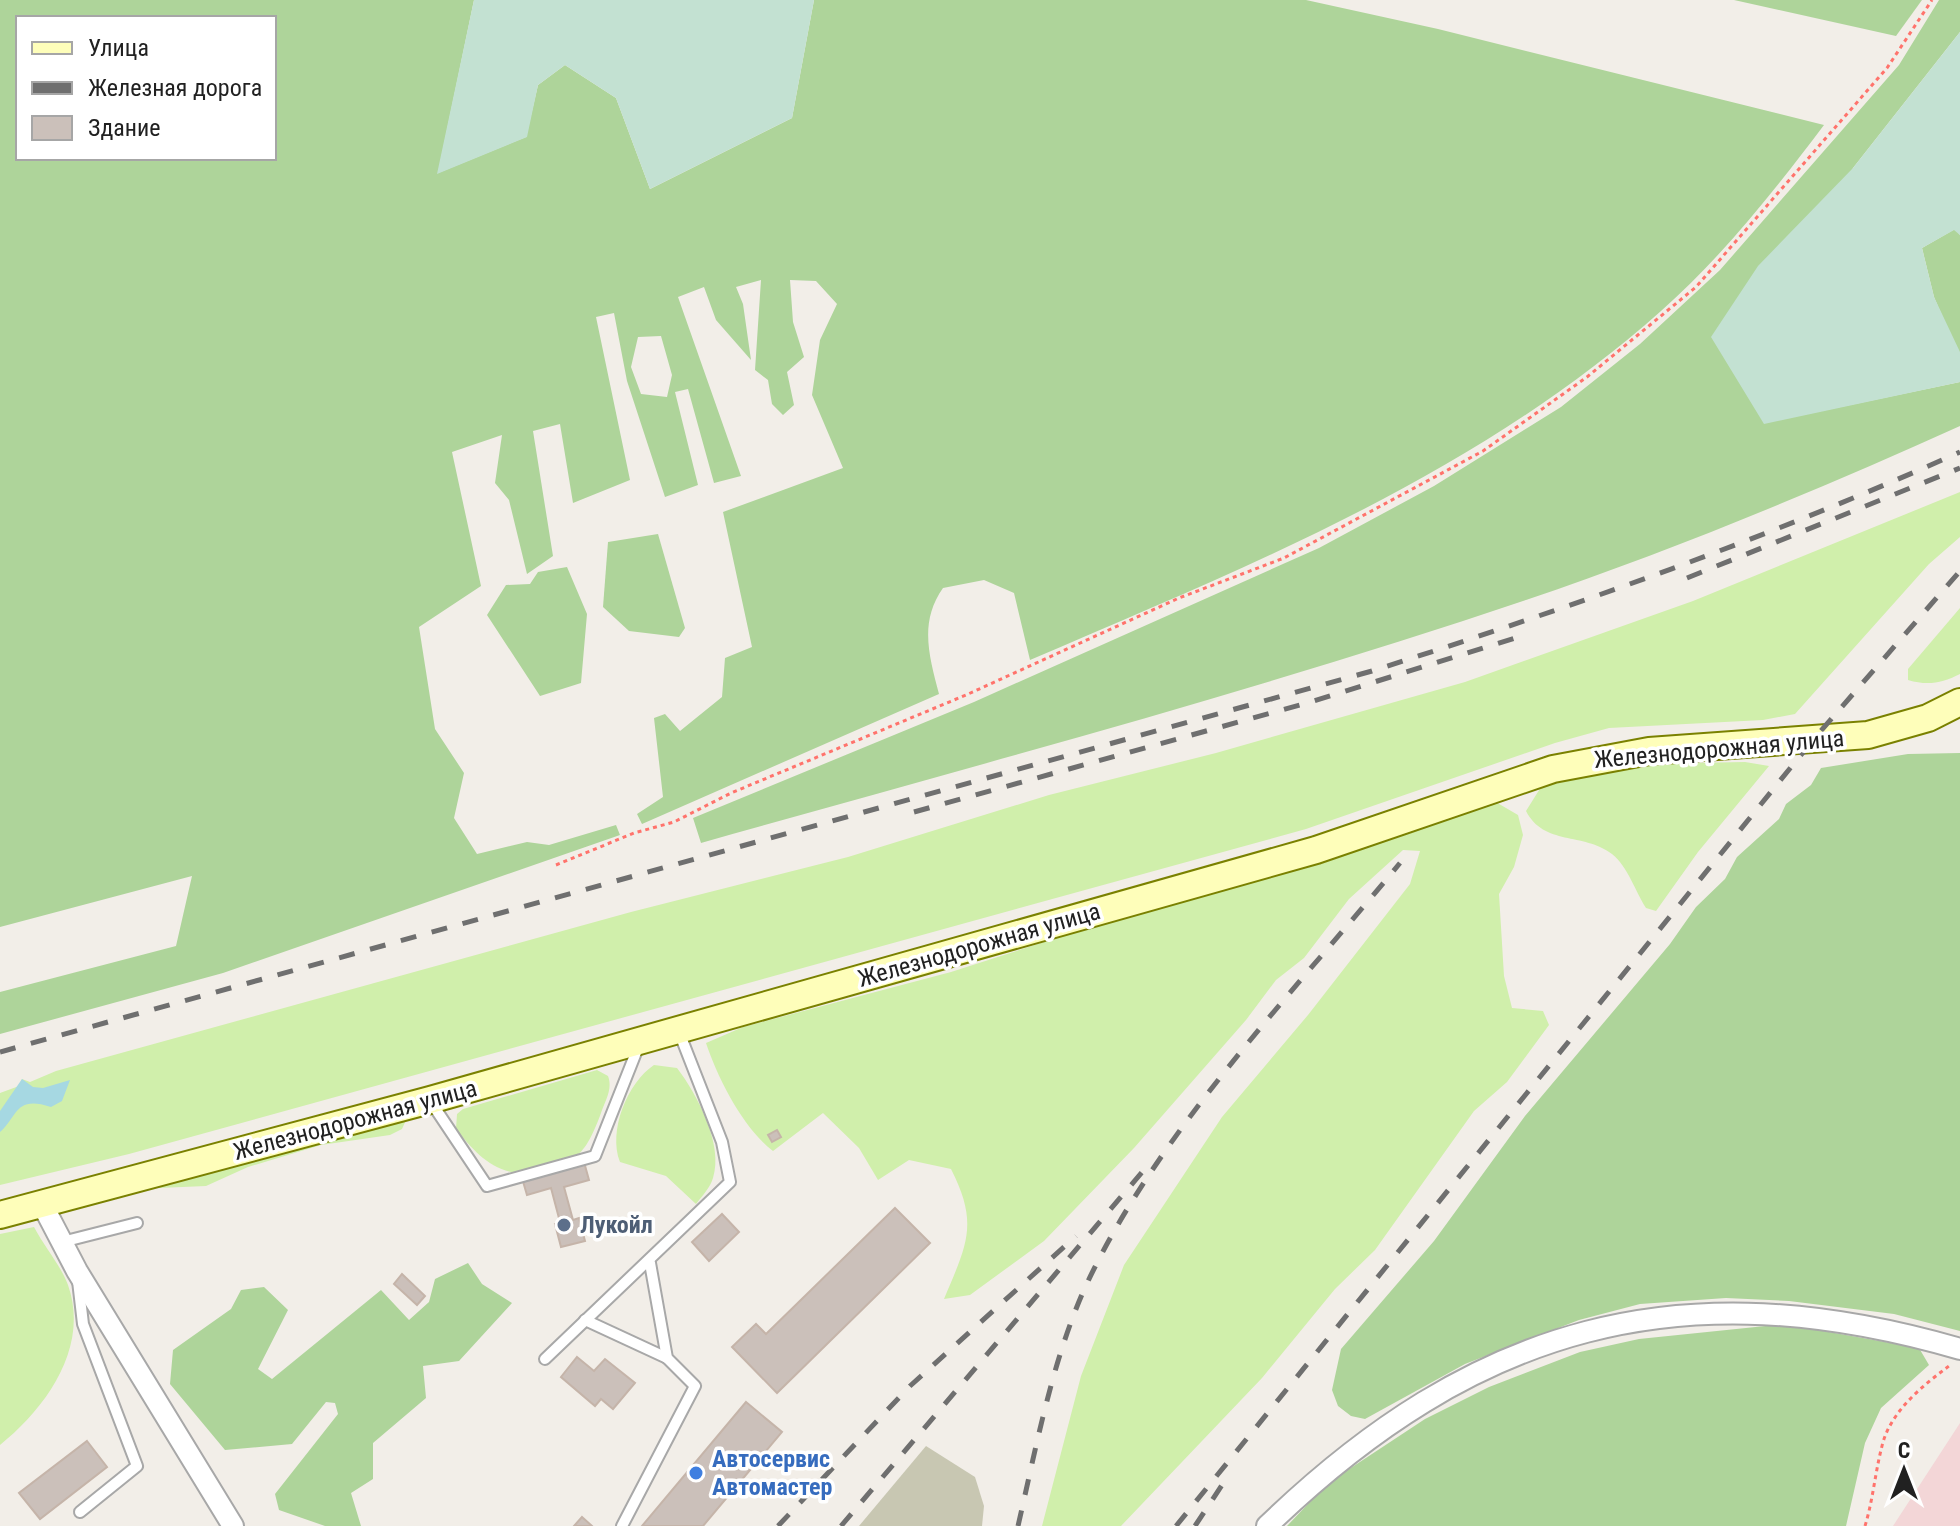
<svg xmlns="http://www.w3.org/2000/svg" width="1960" height="1526" viewBox="0 0 1960 1526" font-family="'Roboto Condensed',sans-serif">
  <rect width="100%" height="100%" fill="#f2eee8"/>
  <polygon fill="#f3d6d7" points="1960,1423 1960,1526 1893,1526"/>
  <polygon fill="#c8c7b2" points="926,1446 975,1477 984,1506 982,1526 859,1526"/>
  <g fill="#d0efab">
    <polygon points="1960,492 1960,537 1929,564 1795,714 1763,720 1609,728 1555,743 1306,829 129,1154 0,1185 0,1093 19,1086 22,1079 30,1082 56,1071 631,912 848,857 1049,795 1216,753 1465,682 1693,601"/>
    <path d="M 1960,608 L 1960,674 C 1942,683 1928,686 1908,680 L 1908,669 Z"/>
    <path d="M 1745,762 L 1769,766 L 1698,852 L 1656,911 L 1646,908 C 1635,891 1628,867 1612,854 C 1583,832 1544,846 1526,811 L 1541,787 L 1639,764 Z"/>
    <path d="M 1494,801 L 1518,815 L 1523,835 L 1514,867 L 1499,894 L 1504,976 L 1512,1008 L 1543,1011 L 1549,1025 L 1507,1082 L 1474,1111 L 1375,1250 L 1335,1289 L 1262,1378 L 1121,1526 L 1042,1526 L 1081,1376 L 1124,1265 L 1222,1117 L 1308,1015 L 1410,884 L 1420,851 L 1403,850 L 1349,899 L 1304,958 L 1276,980 L 1246,1020 L 1134,1148 L 1044,1241 L 970,1295 L 944,1299 C 967,1244 979,1224 951,1169 L 909,1160 L 878,1180 L 859,1148 L 823,1113 L 773,1151 C 743,1128 718,1079 706,1043 L 743,1027 L 951,972 L 1122,917 L 1315,863 Z"/>
    <path d="M 654,1065 L 677,1068 C 697,1094 724,1145 713,1178 C 710,1188 702,1196 696,1204 L 666,1176 L 620,1162 C 608,1131 627,1083 654,1065 Z"/>
    <path d="M 597,1070 L 608,1076 C 613,1089 605,1101 601,1113 C 580,1170 571,1159 516,1173 C 489,1169 472,1149 456,1129 L 457,1114 L 463,1109 Z"/>
    <polygon points="407,1118 402,1129 390,1135 321,1145 248,1167 206,1186 159,1188 157,1179"/>
    <path d="M 34,1227 C 44,1246 61,1266 68,1285 C 90,1347 46,1408 0,1445 L 0,1234 Z"/>
  </g>
  <g fill="#aed49a" fill-rule="evenodd">
    <path d="M 0,0 L 474,0 L 438,173 L 526,137 L 538,85 L 565,65 L 616,98 L 650,189 L 792,118 L 814,0 L 1306,0 L 1438,29 L 1824,125 C 1775,190 1723,256 1661,311 C 1475,476 1255,563 1030,660 L 1014,593 L 984,580 L 943,588 C 919,622 929,656 939,694 L 642,824 L 637,814 L 663,797 L 654,718 L 665,714 L 680,731 L 722,697 L 725,658 L 752,647 L 723,512 L 843,468 L 812,395 L 820,340 L 837,304 L 816,281 L 790,280 L 793,322 L 804,357 L 787,372 L 794,405 L 783,415 L 772,404 L 768,380 L 755,370 L 761,280 L 736,287 L 743,304 L 751,360 L 716,320 L 704,287 L 678,297 L 741,476 L 714,483 L 688,389 L 675,392 L 698,485 L 665,497 L 627,381 L 614,313 L 596,317 L 630,480 L 573,503 L 560,424 L 533,431 L 553,556 L 527,574 L 509,500 L 495,483 L 502,435 L 452,452 L 481,586 L 419,627 L 435,729 L 464,773 L 454,818 L 477,854 L 527,842 L 549,845 L 616,825 L 620,835 L 223,973 L 0,1034 L 0,992 L 176,946 L 192,876 L 0,927 ZM 18,18 L 274,18 L 274,158 L 18,158 ZM 661,336 L 672,375 L 667,397 L 641,394 L 631,367 L 638,337 Z"/>
    <polygon points="1734,0 1922,0 1896,36"/>
    <path d="M 1939,0 L 1960,0 L 1960,32 L 1853,168 L 1764,423 L 1960,382 L 1960,426 C 1818,490 1674,550 1526,600 C 1254,692 977,765 701,843 L 693,818 L 974,702 L 1319,548 L 1434,486 L 1561,407 L 1640,344 L 1720,270 L 1899,65 Z"/>
    <polygon points="1955,229 1960,235 1960,358 1934,297 1922,248"/>
    <polygon points="658,534 685,628 679,637 629,631 603,607 608,542"/>
    <polygon points="567,567 587,614 581,683 540,696 487,615 506,585 530,584 538,572"/>
    <polygon points="1960,753 1960,1331 1894,1314 1789,1301 1726,1298 1640,1304 1579,1320 1465,1364 1365,1419 1351,1416 1338,1406 1332,1390 1341,1349 1434,1241 1525,1116 1670,944 1696,907 1725,879 1737,857 1779,819 1786,804 1811,785 1821,768 1908,754"/>
    <polygon points="468,1263 482,1284 512,1303 459,1361 423,1366 426,1398 373,1443 373,1479 351,1493 361,1526 325,1526 279,1510 275,1494 338,1414 335,1403 326,1402 292,1444 225,1450 170,1384 173,1350 231,1309 241,1290 264,1287 288,1310 258,1369 272,1379 381,1290 409,1320 429,1302 435,1279"/>
    <polygon points="1784,1324 1919,1348 1929,1365 1881,1408 1865,1443 1846,1526 1287,1526 1328,1483 1425,1419 1489,1387 1580,1352 1639,1339"/>
  </g>
  <g fill="#c3e1d2">
    <polygon points="474,0 814,0 792,118 650,189 616,98 565,65 538,85 527,137 437,174"/>
    <polygon points="1960,32 1960,235 1954,230 1922,248 1934,297 1960,352 1960,382 1764,424 1711,337 1758,266 1853,168"/>
  </g>
  <path fill="#a6d8e2" d="M 22,1079 L 33,1087 L 43,1088 L 70,1080 L 62,1101 L 51,1107 C 15,1095 18,1116 0,1132 L 0,1111 Z"/>
  <g fill="#cbc0ba" stroke="#c5b4a9" stroke-width="2">
    <polygon points="777,1130 781,1137 772,1142 768,1135"/>
    <polygon points="584,1162 589,1180 564,1187 573,1220 579,1218 585,1241 561,1247 555,1224 560,1222 551,1188 527,1195 522,1178"/>
    <polygon points="895,1208 930,1243 777,1393 732,1347 756,1324 766,1334"/>
    <polygon points="722,1214 739,1232 709,1261 692,1242"/>
    <polygon points="402,1274 425,1296 417,1305 394,1284"/>
    <polygon points="577,1357 594,1371 605,1359 635,1383 613,1409 601,1399 595,1406 561,1377"/>
    <polygon points="746,1402 782,1432 703,1526 642,1526"/>
    <polygon points="87,1441 107,1467 40,1519 19,1493"/>
    <polygon points="582,1517 592,1526 574,1526"/>
  </g>
  <g fill="none" stroke-linecap="round" stroke-linejoin="round">
    <g stroke="#a8a8a8" stroke-width="14">
      <g id="service">
        <polyline points="431,1102 487,1186 595,1156 639,1045"/>
        <polyline points="62,1242 137,1223"/>
        <polyline points="78,1281 83,1324 137,1466 80,1512"/>
        <polyline points="585,1320 667,1358"/>
        <polyline points="545,1359 730,1182 722,1142 679,1032"/>
        <polyline points="622,1526 695,1386 667,1358 650,1263"/>
      </g>
    </g>
    <g stroke="#a8a8a8" stroke-width="24">
      <g id="minor">
        <polyline points="42,1204 77,1271 233,1526"/>
        <path d="M 1267,1526 C 1475,1325 1681,1268 1960,1349"/>
      </g>
    </g>
    <g stroke="#7a8100" stroke-width="30">
      <polyline id="secondary" points="0,1215 430,1100 1316,850 1553,769 1649,751 1868,735 1928,718 1960,702"/>
    </g>
    <g stroke="#ff736c" stroke-width="3" stroke-dasharray="4 4" stroke-linecap="butt">
      <polyline points="556,865 634,833 674,822 731,793 966,695 1179,598 1284,558 1483,451 1587,377 1696,287 1887,68 1932,0"/>
      <path d="M 1865,1526 C 1873,1500 1875,1473 1882,1446 C 1890,1412 1922,1386 1949,1366"/>
    </g>
    <use href="#service" stroke="#fff" stroke-width="10"/>
    <use href="#minor" stroke="#fff" stroke-width="20"/>
    <use href="#secondary" stroke="#fefeba" stroke-width="26"/>
    <g stroke="#6f6f6f" stroke-width="5" stroke-dasharray="16 16" stroke-linecap="butt">
      <polyline points="1687,578 1960,468"/>
      <polyline points="914,812 1307,703 1525,635"/>
      <path d="M 0,1052 L 1372,671 C 1572,607 1768,538 1960,452"/>
      <polyline points="778,1526 910,1386 1076,1236"/>
      <polyline points="841,1526 1143,1171"/>
      <path d="M 1018,1526 C 1036,1448 1051,1366 1083,1292 C 1153,1137 1292,994 1400,863"/>
      <polyline points="1176,1526 1813,740 1960,571"/>
      <polyline points="1195,1526 1226,1479"/>
    </g>
  </g>
  <circle fill="#5c6f8a" stroke="#fff" stroke-width="3" cx="564" cy="1225" r="8"/>
  <circle fill="#3f7fe0" stroke="#fff" stroke-width="3" cx="696" cy="1473" r="8"/>
  <g text-anchor="middle" stroke-width="7" stroke-linejoin="round" paint-order="stroke">
    <g font-size="24" fill="#212121" stroke="#fff">
      <text transform="translate(1719 749) rotate(-5)" y="8">Железнодорожная улица</text>
      <text transform="translate(979 945) rotate(-16)" y="8">Железнодорожная улица</text>
      <text transform="translate(355 1120) rotate(-15)" y="8">Железнодорожная улица</text>
    </g>
    <g font-size="24" font-weight="bold" fill="#4e5e75" stroke="#fff" text-anchor="start">
      <text x="580" y="1233">Лукойл</text>
    </g>
    <g font-size="24" font-weight="bold" fill="#366cbe" stroke="#fff" text-anchor="start">
      <text x="712" y="1467">Автосервис<tspan x="712" dy="28">Автомастер</tspan></text>
    </g>
  </g>
  <rect x="16" y="16" width="260" height="144" fill="#ffffff" stroke="#a6a6a6" stroke-width="2"/>
  <rect x="32" y="42" width="40" height="12" fill="#fefeba" stroke="#a6a6a6" stroke-width="2"/>
  <text x="88" y="56" font-size="24" fill="#212121">Улица</text>
  <rect x="32" y="82" width="40" height="12" fill="#6f6f6f" stroke="#a6a6a6" stroke-width="2"/>
  <text x="88" y="96" font-size="24" fill="#212121">Железная дорога</text>
  <rect x="32" y="116" width="40" height="24" fill="#cbc0ba" stroke="#a6a6a6" stroke-width="2"/>
  <text x="88" y="136" font-size="24" fill="#212121">Здание</text>
  <g transform="translate(1904 1470)" stroke="#ffffff" stroke-width="6" paint-order="stroke">
  <path d="M0-6L14 30L0 20L-14 30Z" fill="#212121"/>
  <text y="-12" font-size="22" font-weight="bold" text-anchor="middle" fill="#212121">С</text>
  </g>
</svg>
